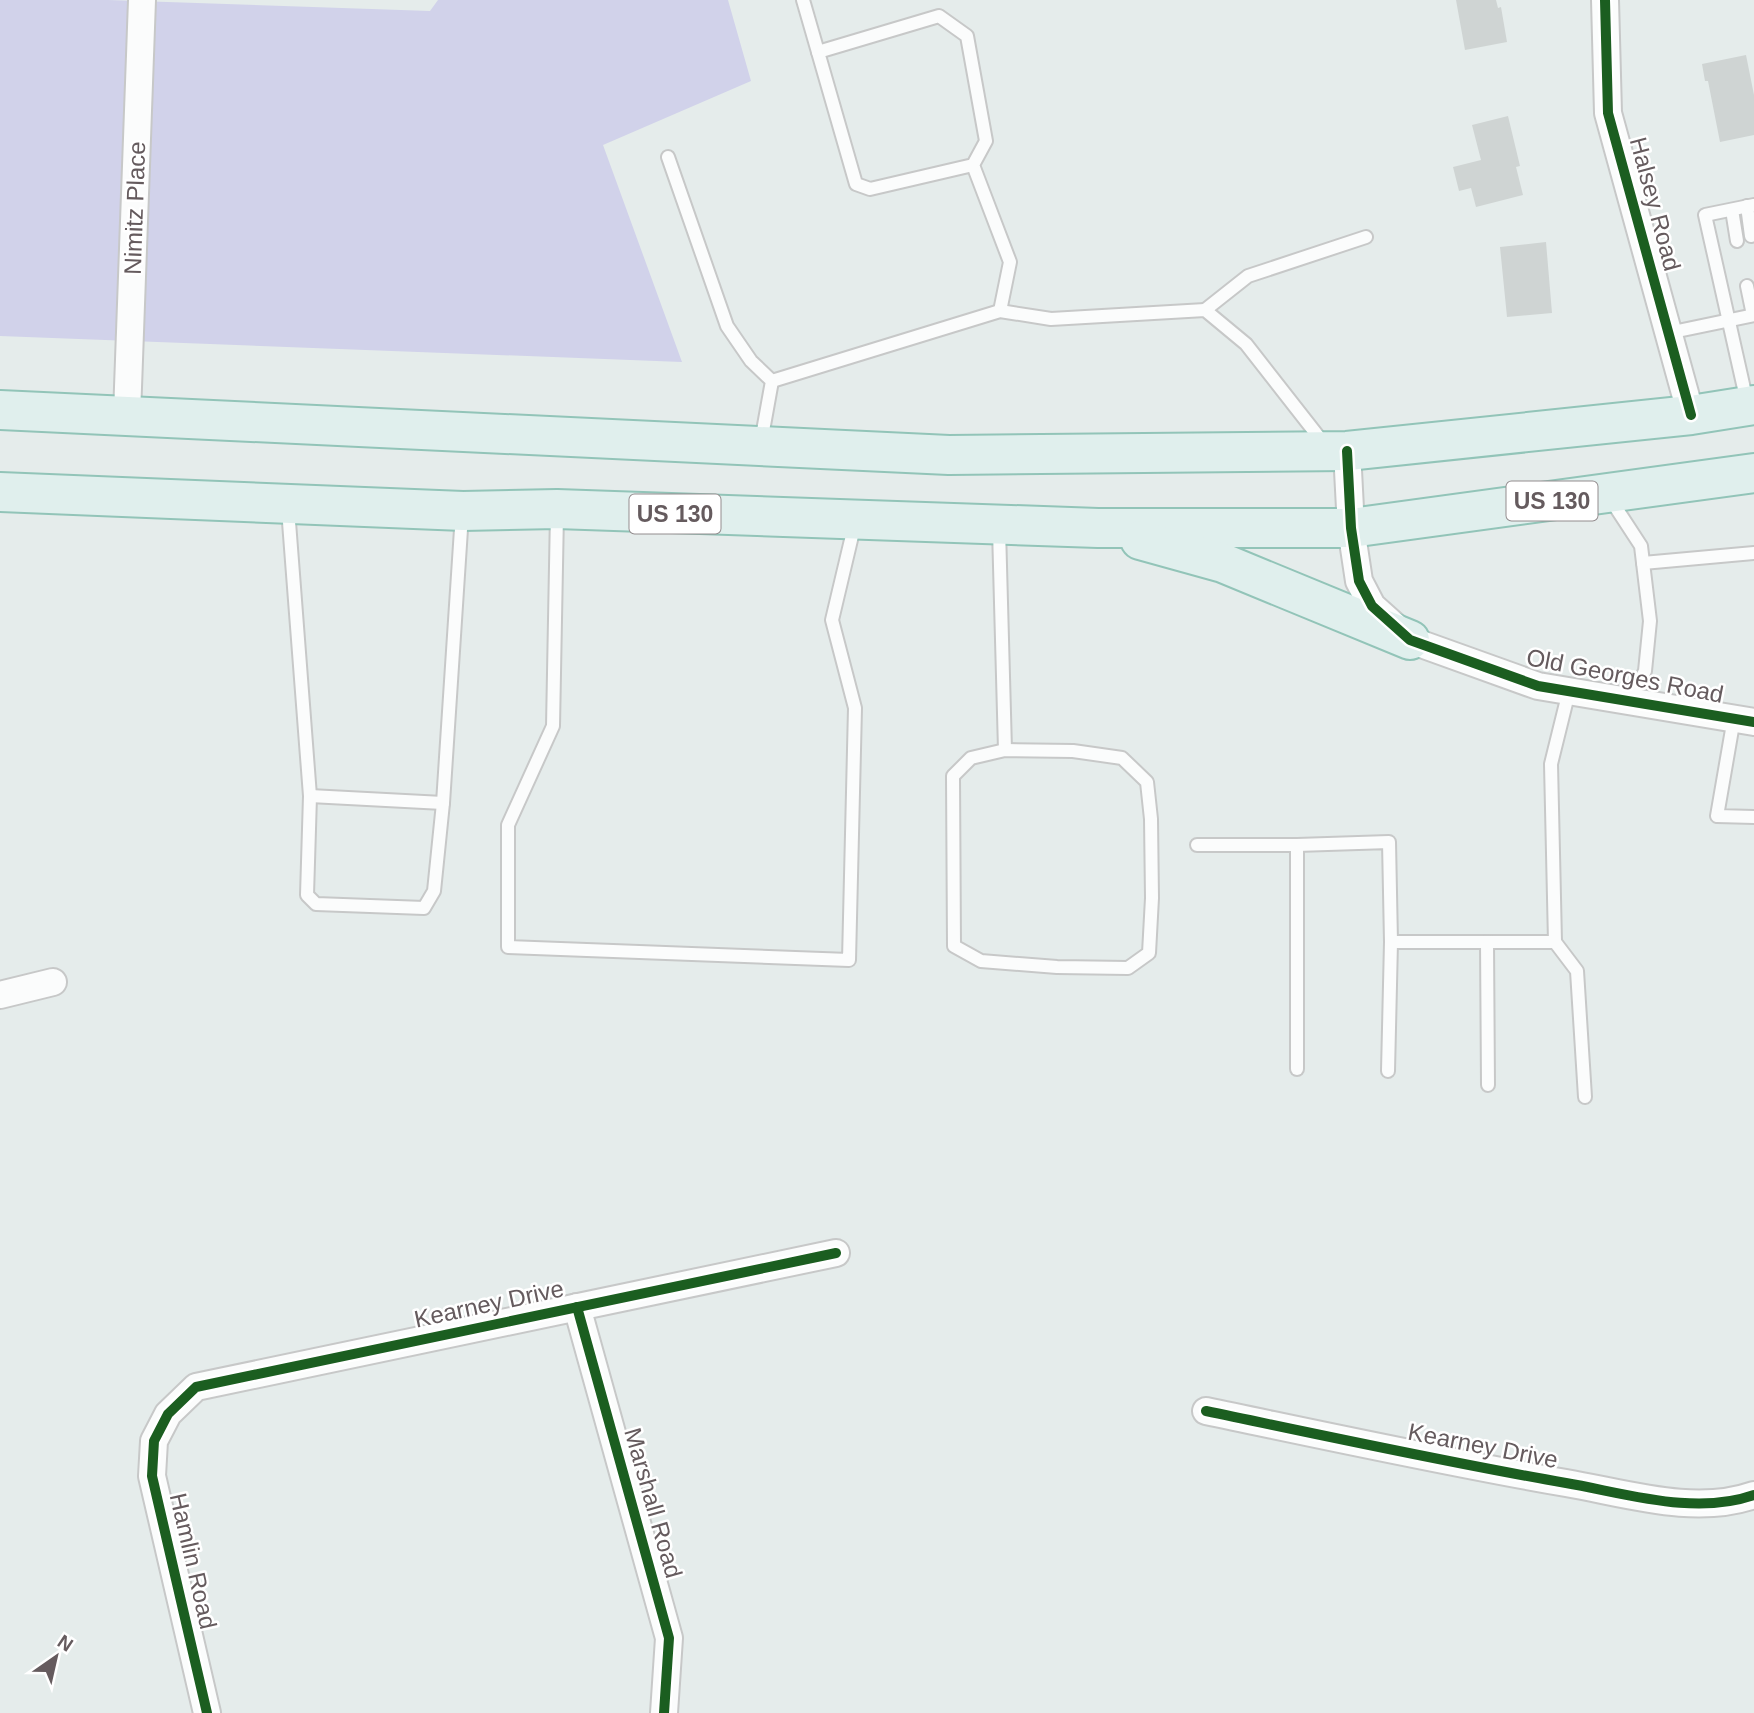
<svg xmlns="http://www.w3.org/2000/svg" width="1754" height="1713" viewBox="0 0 1754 1713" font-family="Arial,sans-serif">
  <rect width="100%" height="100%" fill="#e5eceb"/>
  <polygon fill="#d1d2ea" points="0,0 108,0 430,11 438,0 728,0 751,81 603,145 682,362 0,336"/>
  <g fill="#cfd4d3">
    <polygon points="1456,0 1496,0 1498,8 1501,7 1507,42 1465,50"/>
    <polygon points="1746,55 1754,95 1754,135 1720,142 1708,81 1705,81 1702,64"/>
    <polygon points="1508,116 1520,166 1516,167 1523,195 1476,207 1471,188 1459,191 1453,167 1481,160 1472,125"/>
    <polygon points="1546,242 1552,313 1507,317 1500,247"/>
  </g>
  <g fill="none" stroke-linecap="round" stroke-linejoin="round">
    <g stroke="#c7c8c8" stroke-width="16">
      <g id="lane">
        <polyline points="803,0 818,52"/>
        <polyline points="668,157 727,326 751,361 772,381 761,442"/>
        <polyline points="973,165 870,189 856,184 818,52 939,16 967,36 986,141 973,165 1010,262 1000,311"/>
        <polyline points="1747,206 1751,236"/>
        <polyline points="1732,210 1737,241"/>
        <polyline points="1747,286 1753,315"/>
        <polyline points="1205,310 1248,276 1366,237"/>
        <polyline points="1668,333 1754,315"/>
        <polyline points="772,381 1000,311 1051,319 1205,310 1246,344 1325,445"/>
        <polyline points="1747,402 1705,215 1754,205"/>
        <polyline points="1609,497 1641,546 1650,621 1645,671 1629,701"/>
        <polyline points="288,509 310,796 307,895 316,904 424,908 434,891 443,803 462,514"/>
        <polyline points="557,513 553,726 508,825 508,947 849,960 855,708 832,620 855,523"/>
        <polyline points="999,529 1005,750"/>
        <polyline points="1643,563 1754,553"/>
        <polyline points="1734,718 1717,816 1754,817"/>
        <polygon points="1005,750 1073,751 1122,758 1147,782 1151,819 1152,898 1149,953 1128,968 1057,967 981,961 954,946 953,776 971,758"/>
        <polyline points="310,796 443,803"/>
        <polyline points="1197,845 1297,845 1389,842 1391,942 1388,1071"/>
        <polyline points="1391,942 1555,942 1551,764 1569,691"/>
        <polyline points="1487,942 1488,1085"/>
        <polyline points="1555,942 1577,971 1585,1097"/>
        <polyline points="1297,1069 1297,845"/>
      </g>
    </g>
    <g stroke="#c7c8c8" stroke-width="30">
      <g id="street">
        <polyline points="1605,0 1608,113 1691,415"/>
        <polyline points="127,415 142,0"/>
        <polyline points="1347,451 1351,528 1359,581 1372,606 1410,640 1538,686 1754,722"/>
        <polyline points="0,995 53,982"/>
        <polyline points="577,1307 669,1638 664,1713"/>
        <path d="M 1206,1411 C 1326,1436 1445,1462 1566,1483 C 1625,1493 1695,1516 1754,1495"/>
        <polyline points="207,1713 152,1476 154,1441 168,1414 196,1387 836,1253"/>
      </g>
    </g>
    <g stroke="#92c4b8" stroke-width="42">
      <g id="highway">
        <polyline points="0,410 949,455 1347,451 1691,415 1754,405"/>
        <polyline points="0,492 463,511 557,509 1098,528 1351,528 1754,473"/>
        <polyline points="1140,540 1223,563 1410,640"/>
      </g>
    </g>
    <use href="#lane" stroke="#fbfcfc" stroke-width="12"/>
    <use href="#street" stroke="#fbfcfc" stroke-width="26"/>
    <use href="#highway" stroke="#e0efed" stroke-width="38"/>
    <g stroke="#fff" stroke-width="15">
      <g id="cycleway">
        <polyline points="1605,0 1608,113 1691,415"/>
        <polyline points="1347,451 1351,528 1359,581 1372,606 1410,640 1538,686 1754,722"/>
        <polyline points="577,1307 669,1638 664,1713"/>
        <path d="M 1206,1411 C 1326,1436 1445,1462 1566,1483 C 1625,1493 1695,1516 1754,1495"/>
        <polyline points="207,1713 152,1476 154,1441 168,1414 196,1387 836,1253"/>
      </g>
    </g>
    <use href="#cycleway" stroke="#1b5e20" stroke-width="10"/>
  </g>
  <g text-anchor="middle" stroke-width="5" stroke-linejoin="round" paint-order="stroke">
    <g fill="#fff" stroke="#938c8e" stroke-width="2">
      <rect x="1506.5" y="481.5" width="91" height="39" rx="5"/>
      <rect x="629.5" y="494.5" width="91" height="39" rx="5"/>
    </g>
    <g font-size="23" font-weight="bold" fill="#655b5e">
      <text x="1552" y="509">US 130</text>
      <text x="675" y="522">US 130</text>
    </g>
    <g font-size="24" fill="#655b5e" stroke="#fff">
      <text transform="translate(1655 204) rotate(75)" y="8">Halsey Road</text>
      <text transform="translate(135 208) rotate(-88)" y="8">Nimitz Place</text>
      <text transform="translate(1625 676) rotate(11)" y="8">Old Georges Road</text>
      <text transform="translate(489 1304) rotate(-12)" y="8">Kearney Drive</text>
      <text transform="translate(1483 1446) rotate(11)" y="8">Kearney Drive</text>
      <text transform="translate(653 1503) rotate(74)" y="8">Marshall Road</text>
      <text transform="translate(193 1561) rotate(77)" y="8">Hamlin Road</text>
    </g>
  </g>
  <g transform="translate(56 1657) rotate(34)" stroke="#ffffff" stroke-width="5" paint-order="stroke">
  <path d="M0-5L12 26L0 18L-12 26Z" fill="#655b5e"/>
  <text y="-10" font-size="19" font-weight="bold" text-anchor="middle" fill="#655b5e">N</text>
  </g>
</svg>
